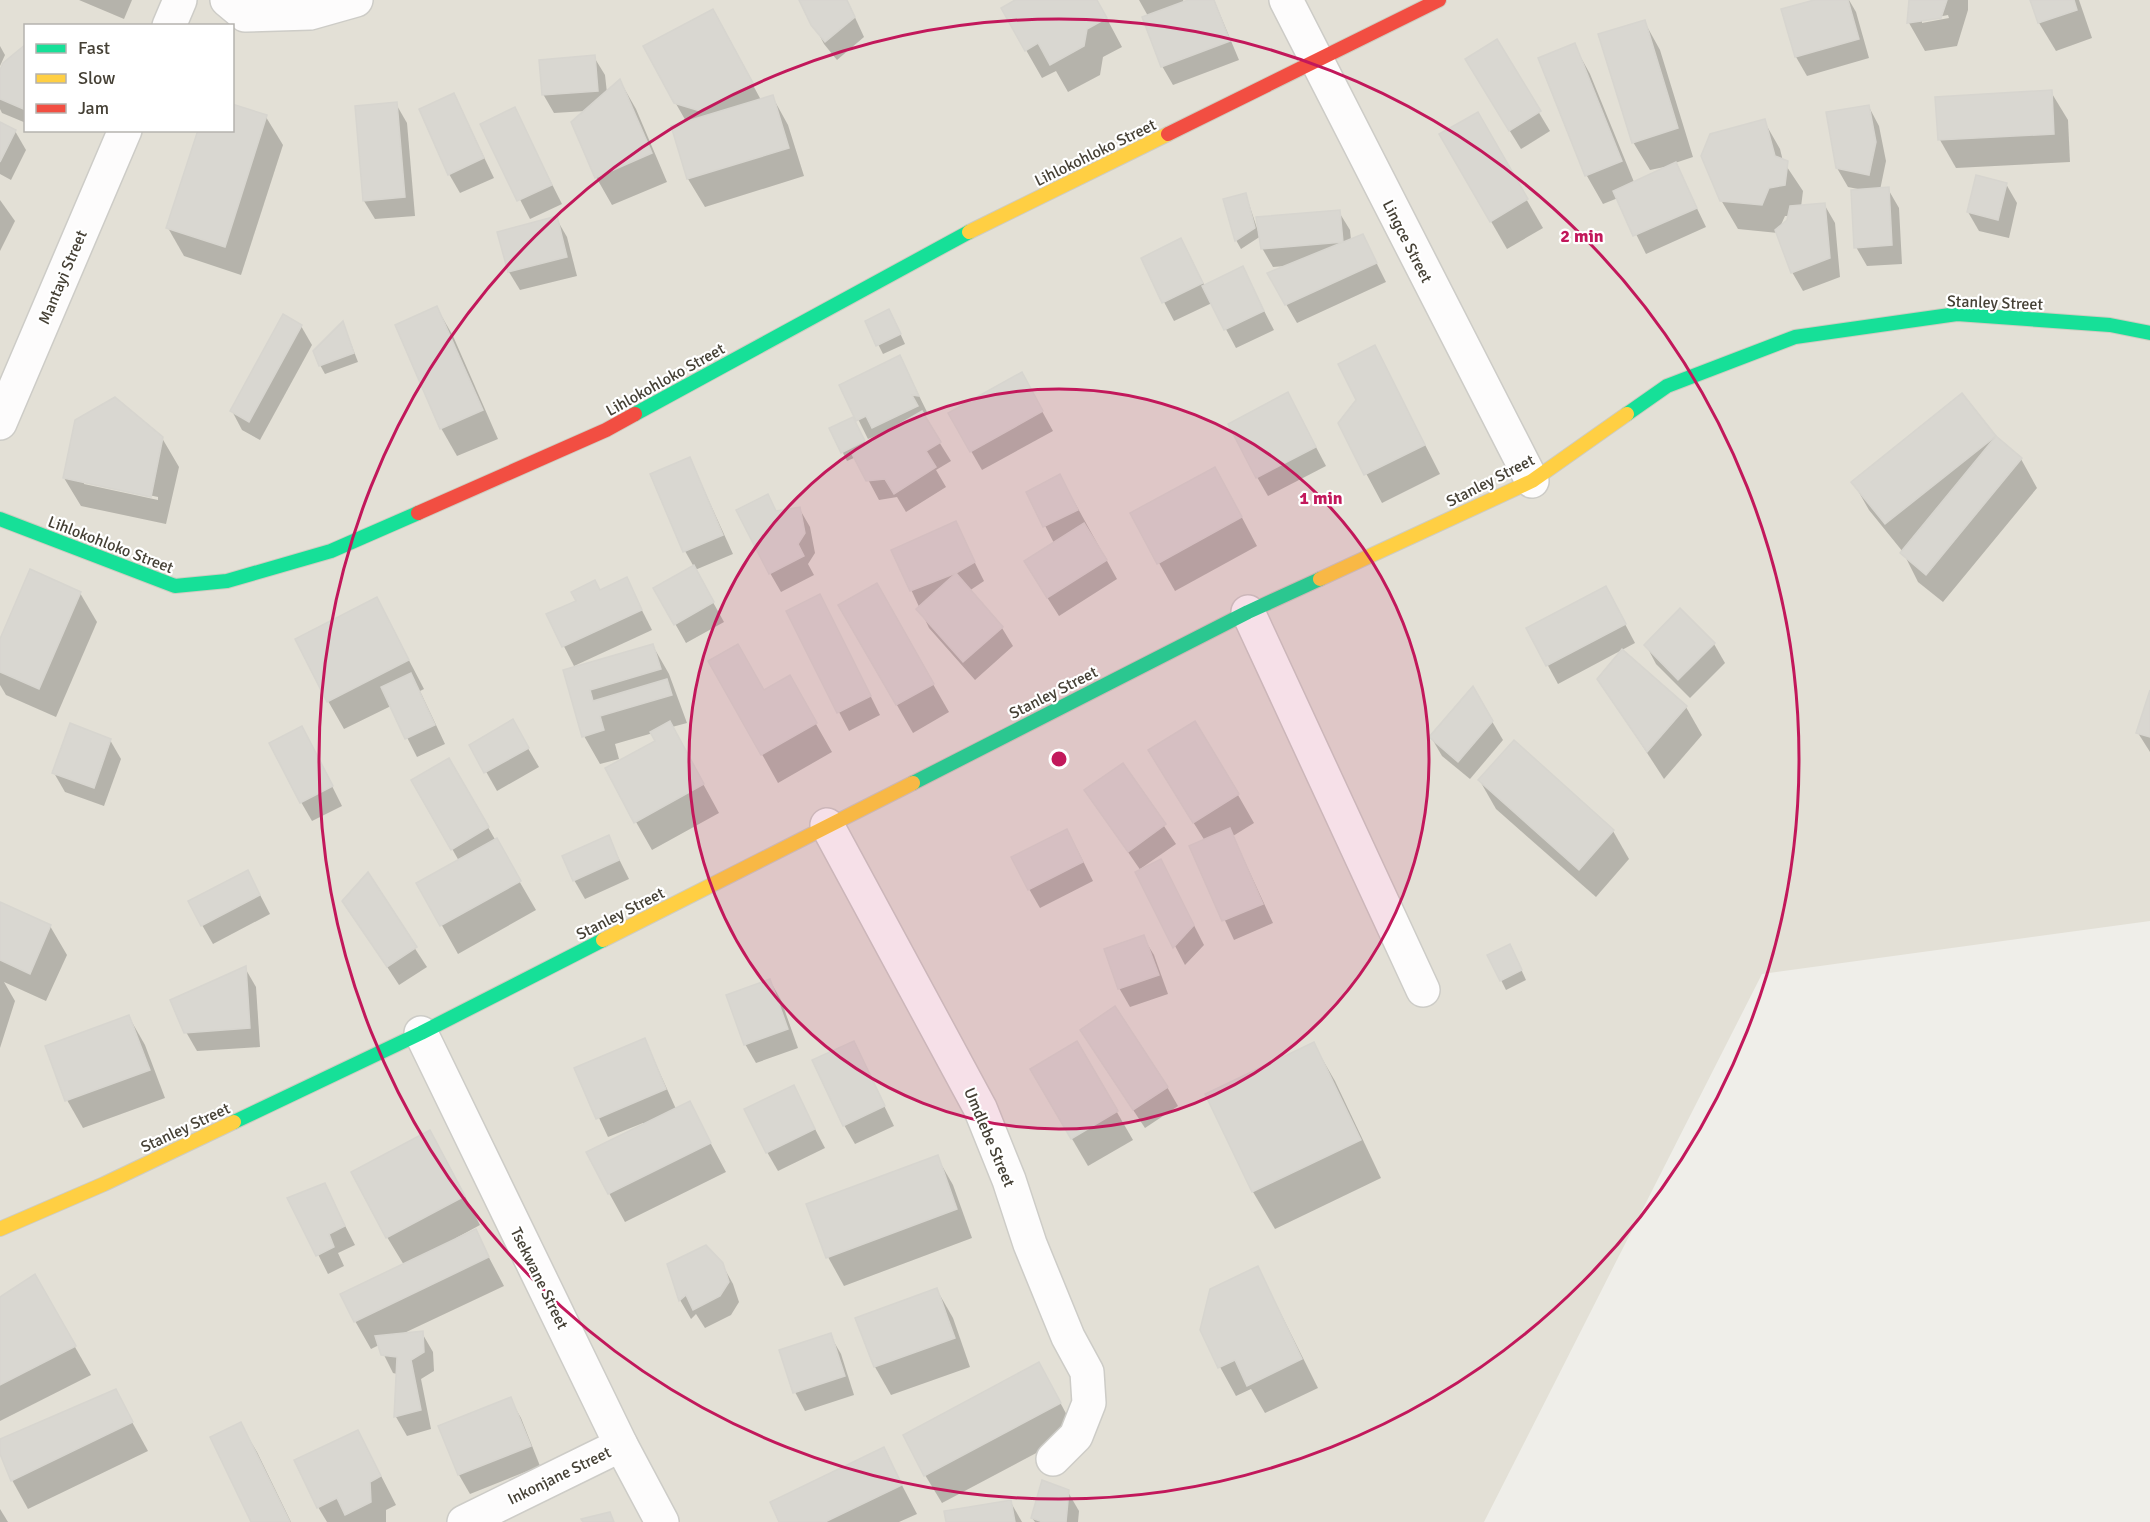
<svg xmlns="http://www.w3.org/2000/svg" width="2150" height="1522" viewBox="0 0 2150 1522" font-family="Signika,sans-serif">
  <rect width="100%" height="100%" fill="#efeee9"/>
  <path fill="#e3e0d6" fill-rule="evenodd" d="M 0,0 L 2150,0 L 2150,921 L 1762,974 L 1484,1522 L 0,1522 ZM 26,26 L 232,26 L 232,130 L 26,130 Z"/>
  <g fill="#0003" fill-rule="evenodd">
    <polygon points="79,0 132,0 124,19"/>
    <polygon points="801,0 847,0 864,37 837,60 824,44"/>
    <polygon points="1019,0 1097,0 1122,47 1103,57 1100,75 1068,92 1056,71 1042,78 1026,50"/>
    <polygon points="1139,0 1183,0 1184,3 1192,0 1214,0 1239,60 1173,85 1162,66 1148,16"/>
    <polygon points="1820,0 1849,0 1856,12 1869,58 1807,76 1796,57 1783,10"/>
    <path d="M 1910,0 L 1968,0 L 1968,10 L 1957,46 L 1925,51 L 1909,23 ZM 1948,15 L 1949,18 L 1922,23 L 1922,20 Z"/>
    <polygon points="2031,0 2079,0 2092,38 2056,51 2039,23"/>
    <polygon points="1644,21 1660,50 1693,157 1675,163 1706,227 1646,254 1618,198 1603,204 1587,176 1540,59 1574,45 1590,74 1634,182 1669,166 1650,170 1633,142"/>
    <polygon points="728,39 761,100 772,96 788,125 804,176 705,207 688,179 673,127 687,123 675,102"/>
    <polygon points="1496,41 1550,131 1521,149 1477,78"/>
    <polygon points="0,46 5,55 0,66"/>
    <polygon points="26,46 26,123 2,113 0,109 0,74"/>
    <polygon points="594,57 605,75 607,93 620,81 636,109 667,182 612,205 596,177 586,111 554,113 543,94"/>
    <polygon points="2051,92 2068,120 2070,162 1956,168 1940,140"/>
    <polygon points="454,95 494,178 460,193 449,174"/>
    <polygon points="396,104 407,123 415,216 375,219 364,201"/>
    <polygon points="1869,107 1879,126 1886,161 1880,190 1888,189 1899,208 1902,264 1867,266 1856,247 1863,190 1848,187 1837,168"/>
    <polygon points="514,109 562,204 530,219 482,125"/>
    <polygon points="1477,114 1543,228 1507,249 1441,135"/>
    <polygon points="266,117 283,145 241,275 184,256 168,228 232,130"/>
    <path d="M 1764,121 L 1780,149 L 1783,161 L 1803,191 L 1801,207 L 1824,204 L 1835,223 L 1840,277 L 1803,291 L 1792,272 L 1778,233 L 1738,229 L 1721,200 ZM 1785,216 L 1789,216 L 1788,221 L 1780,227 Z"/>
    <polygon points="0,124 15,131 26,150 11,180 0,174"/>
    <polygon points="2006,184 2017,203 2009,238 1979,231 1968,212"/>
    <polygon points="1246,195 1258,231 1339,212 1350,230 1351,240 1363,236 1386,282 1297,323 1286,304 1285,266 1273,267 1262,248 1261,236 1241,249 1236,240 1225,200"/>
    <polygon points="0,200 15,221 0,251"/>
    <polygon points="556,218 567,237 577,276 520,290 509,272"/>
    <polygon points="1180,240 1205,286 1242,268 1274,330 1236,348 1212,303 1174,321 1164,302"/>
    <polygon points="437,308 453,336 498,439 457,456 441,428"/>
    <polygon points="284,316 301,326 312,345 260,440 242,430 232,411"/>
    <polygon points="894,320 905,344 883,354 867,322"/>
    <polygon points="343,323 358,362 325,374 320,365"/>
    <polygon points="1375,347 1440,474 1382,503 1339,423 1358,400"/>
    <polygon points="900,357 928,414 921,413 951,461 936,470 946,487 906,512 897,497 879,500 856,457 847,461 831,429 857,426 866,445 879,438 878,435 868,439 841,385"/>
    <polygon points="1032,393 1053,431 982,470 971,451"/>
    <polygon points="1962,395 1996,439 2021,459 2037,488 1943,602 1918,582 1903,552 1869,510 1853,482"/>
    <polygon points="1298,413 1326,466 1268,496 1257,477"/>
    <path d="M 162,438 L 179,467 L 166,524 L 81,506 L 64,478 ZM 84,481 L 158,497 L 158,500 L 84,484 Z"/>
    <polygon points="690,459 733,554 695,570 724,622 686,643 655,588 694,567 685,551"/>
    <polygon points="1060,476 1117,579 1059,616 1036,580 1054,543 1028,493"/>
    <polygon points="1231,497 1257,546 1175,591 1159,563"/>
    <polygon points="799,508 810,527 815,553 808,564 814,575 781,592 770,573"/>
    <polygon points="955,523 984,581 969,591 1002,628 1013,646 975,680 929,628 893,551"/>
    <polygon points="626,579 652,630 574,666 548,615"/>
    <polygon points="876,585 949,712 913,733 840,606"/>
    <polygon points="80,593 97,622 56,717 6,695 0,685 0,643"/>
    <polygon points="377,599 424,689 420,691 445,744 417,757 391,706 344,729 328,701"/>
    <polygon points="1616,607 1635,643 1558,684 1528,629"/>
    <polygon points="1680,610 1714,644 1725,663 1690,698 1656,664 1646,645"/>
    <polygon points="830,615 880,715 849,731 839,712"/>
    <polygon points="653,646 669,674 687,723 672,727 719,813 652,850 636,822 657,742 653,733 615,744 619,759 600,764 584,736 565,671"/>
    <polygon points="710,661 763,692 789,677 832,752 778,783"/>
    <polygon points="1599,679 1686,707 1702,735 1664,779"/>
    <polygon points="1473,689 1503,740 1470,779 1442,756 1431,737"/>
    <polygon points="2150,695 2150,752 2138,733"/>
    <polygon points="512,721 539,767 497,791 471,745"/>
    <polygon points="110,740 121,759 104,806 65,792 54,773"/>
    <polygon points="312,746 342,806 312,821 301,802"/>
    <polygon points="449,760 536,910 458,954 418,883 459,861 413,780"/>
    <polygon points="1123,765 1176,844 1140,869 1171,880 1204,945 1185,965 1137,873 1141,871 1086,791"/>
    <polygon points="1166,779 1238,795 1254,823 1233,836 1273,923 1234,940 1191,847 1205,841"/>
    <polygon points="1480,781 1613,831 1629,859 1596,897 1496,809"/>
    <polygon points="608,837 629,879 585,899 574,880"/>
    <polygon points="1077,849 1093,881 1040,908 1029,889"/>
    <polygon points="367,875 427,967 399,985 344,901"/>
    <polygon points="258,891 270,914 213,944 202,925"/>
    <polygon points="0,903 50,926 67,955 46,1001 4,982 15,1001 0,1048"/>
    <polygon points="1143,937 1154,955 1168,994 1130,1007 1119,988"/>
    <polygon points="1514,954 1526,980 1506,990 1489,956"/>
    <polygon points="245,968 256,987 260,1047 197,1051 186,1032"/>
    <polygon points="770,981 781,1000 798,1048 756,1063 745,1044"/>
    <polygon points="129,1017 145,1045 165,1098 83,1128 67,1100"/>
    <polygon points="645,1040 676,1109 689,1103 726,1172 625,1222 609,1193 644,1125 643,1123 608,1137 576,1069"/>
    <polygon points="853,1042 894,1126 855,1144 844,1125"/>
    <polygon points="1077,1043 1133,1140 1088,1166 1048,1098"/>
    <polygon points="1313,1043 1335,1081 1381,1178 1275,1229 1253,1192 1207,1094"/>
    <polygon points="1093,1049 1167,1087 1178,1106 1145,1128"/>
    <polygon points="793,1087 825,1148 778,1171 767,1152"/>
    <polygon points="937,1157 953,1185 972,1238 844,1286 828,1257"/>
    <polygon points="446,1160 480,1225 456,1238 457,1240 475,1231 504,1286 402,1334 422,1333 433,1352 434,1371 421,1379 431,1429 407,1436 396,1417 397,1374 393,1373 379,1345 371,1349 355,1321 404,1265 387,1237"/>
    <polygon points="324,1185 355,1245 338,1253 344,1266 328,1274 290,1199"/>
    <polygon points="722,1264 733,1284 739,1302 731,1315 705,1328 696,1314 691,1319 680,1300 669,1265"/>
    <polygon points="1258,1268 1318,1388 1265,1413 1251,1389 1236,1396 1220,1367"/>
    <polygon points="35,1277 91,1375 0,1421 0,1299"/>
    <polygon points="937,1290 953,1318 970,1367 891,1395 875,1367 857,1319"/>
    <polygon points="830,1335 841,1354 854,1395 805,1411 795,1392"/>
    <polygon points="115,1391 148,1451 28,1509 12,1480 0,1450 0,1440"/>
    <polygon points="1055,1393 1076,1432 942,1503 925,1475"/>
    <polygon points="510,1399 521,1418 540,1466 470,1494 459,1475 440,1427"/>
    <polygon points="240,1424 257,1452 291,1522 253,1522"/>
    <polygon points="358,1431 396,1505 386,1510 386,1522 327,1522 318,1507"/>
    <polygon points="883,1449 917,1514 899,1522 781,1522"/>
    <polygon points="1068,1492 1079,1511 1078,1522 1035,1522 1032,1518"/>
    <polygon points="1010,1501 1022,1522 947,1522"/>
    <polygon points="0,1509 8,1522 0,1522"/>
  </g>
  <g fill="#d9d7d1" stroke="#d7d5cf" stroke-width="1.5">
    <polygon points="799,0 847,0 855,17 825,42 811,25"/>
    <polygon points="1015,0 1097,0 1107,18 1087,29 1084,46 1050,65 1038,43 1025,51 1001,8"/>
    <polygon points="1188,0 1214,0 1230,41 1161,67 1142,17"/>
    <polygon points="1814,0 1848,0 1859,39 1795,57 1781,9"/>
    <polygon points="1909,0 1947,0 1941,18 1907,23"/>
    <polygon points="2030,0 2074,0 2077,10 2038,23"/>
    <polygon points="713,9 753,83 700,111 674,103 643,46"/>
    <polygon points="1645,20 1678,128 1632,143 1598,34"/>
    <polygon points="1497,39 1541,111 1509,131 1465,59"/>
    <polygon points="1575,43 1622,161 1585,176 1538,58"/>
    <polygon points="26,44 26,110 0,99 0,70 3,63"/>
    <polygon points="595,55 598,91 542,95 539,60"/>
    <polygon points="620,79 652,153 595,178 571,122"/>
    <polygon points="2052,90 2054,134 1938,140 1935,97"/>
    <polygon points="454,93 484,158 448,175 419,109"/>
    <polygon points="773,95 789,148 687,179 671,126"/>
    <polygon points="397,102 405,197 363,201 355,106"/>
    <polygon points="232,104 267,115 225,247 166,228 198,130 232,130"/>
    <polygon points="1869,105 1876,142 1869,175 1836,168 1826,112"/>
    <polygon points="515,107 552,185 517,201 480,124"/>
    <polygon points="1478,112 1528,199 1490,222 1439,134"/>
    <polygon points="1765,119 1775,156 1788,161 1785,185 1769,188 1762,205 1720,201 1701,156 1710,134"/>
    <polygon points="0,122 16,130 0,162"/>
    <polygon points="1676,162 1697,208 1633,236 1613,191"/>
    <polygon points="1976,175 2007,183 1998,220 1967,212"/>
    <polygon points="1889,187 1892,245 1854,248 1851,190"/>
    <polygon points="1246,193 1255,228 1235,241 1223,199"/>
    <polygon points="1825,203 1830,258 1791,273 1775,230 1787,220 1790,206"/>
    <polygon points="1340,210 1343,242 1261,249 1256,217"/>
    <polygon points="557,216 567,257 508,272 497,232"/>
    <polygon points="1363,234 1377,263 1285,305 1267,273"/>
    <polygon points="1181,238 1203,283 1162,303 1141,258"/>
    <polygon points="1243,266 1264,311 1224,330 1202,286"/>
    <polygon points="437,306 483,410 440,429 395,325"/>
    <polygon points="889,309 901,334 876,346 865,321"/>
    <polygon points="283,314 302,325 249,422 230,411"/>
    <polygon points="343,321 354,353 319,366 313,351"/>
    <polygon points="1375,345 1425,445 1364,475 1338,423 1356,400 1338,364"/>
    <polygon points="900,355 919,396 912,395 918,406 872,428 866,416 856,421 839,385"/>
    <polygon points="1022,372 1043,411 970,452 948,413"/>
    <polygon points="1288,392 1316,447 1256,478 1228,424"/>
    <polygon points="1962,393 1996,436 1885,524 1851,482"/>
    <polygon points="115,397 163,437 151,497 63,478 75,420"/>
    <polygon points="922,411 941,442 926,451 936,467 894,494 885,479 866,481 851,452"/>
    <polygon points="853,417 865,441 841,453 829,428"/>
    <polygon points="1996,436 2022,458 1926,575 1900,553"/>
    <polygon points="690,457 723,535 683,552 650,474"/>
    <polygon points="1215,467 1242,517 1157,564 1130,513"/>
    <polygon points="1060,474 1078,510 1043,527 1026,492"/>
    <polygon points="768,494 776,511 800,507 805,533 798,544 804,556 769,574 736,510"/>
    <polygon points="956,521 975,562 956,573 910,591 891,550"/>
    <polygon points="1084,523 1107,560 1047,598 1024,561"/>
    <polygon points="694,565 714,602 674,625 653,588"/>
    <polygon points="30,569 81,592 39,689 0,672 0,639"/>
    <polygon points="956,573 1003,627 963,662 916,609"/>
    <polygon points="627,577 642,610 562,647 546,614 576,601 571,592 595,580 600,590"/>
    <polygon points="877,583 934,684 896,705 838,605"/>
    <polygon points="1606,586 1626,624 1546,666 1526,628"/>
    <polygon points="820,594 871,696 837,713 786,611"/>
    <polygon points="377,597 409,660 327,702 295,639"/>
    <polygon points="1680,608 1715,643 1678,680 1644,645"/>
    <polygon points="653,644 661,669 590,690 593,701 667,679 672,695 600,716 604,730 582,737 563,670"/>
    <polygon points="738,644 764,690 790,675 817,723 761,755 708,661"/>
    <polygon points="1622,649 1687,706 1647,752 1597,679"/>
    <polygon points="411,673 435,725 405,739 381,687"/>
    <polygon points="1473,686 1493,721 1458,762 1429,737"/>
    <polygon points="2150,690 2150,737 2136,733"/>
    <polygon points="513,719 529,748 484,773 469,745"/>
    <polygon points="670,721 704,784 634,823 605,768 655,741 650,732"/>
    <polygon points="1195,721 1239,794 1193,823 1148,750"/>
    <polygon points="70,723 111,739 94,788 52,773"/>
    <polygon points="302,726 333,786 300,803 269,743"/>
    <polygon points="1514,740 1614,830 1579,870 1478,780"/>
    <polygon points="449,758 489,827 451,850 411,780"/>
    <polygon points="1123,763 1166,824 1128,852 1084,790"/>
    <polygon points="1230,828 1263,904 1222,921 1189,846"/>
    <polygon points="1067,829 1083,862 1028,890 1011,857"/>
    <polygon points="609,835 619,860 573,881 562,856"/>
    <polygon points="497,838 521,881 440,926 416,883"/>
    <polygon points="1161,859 1194,925 1173,948 1135,872"/>
    <polygon points="248,870 260,895 201,926 188,901"/>
    <polygon points="368,872 417,947 387,967 342,901"/>
    <polygon points="0,902 51,925 30,974 0,960"/>
    <polygon points="1144,935 1159,975 1118,989 1104,949"/>
    <polygon points="1510,944 1522,970 1500,981 1487,955"/>
    <polygon points="246,966 250,1028 184,1033 170,1000"/>
    <polygon points="770,979 788,1029 744,1045 726,995"/>
    <polygon points="1115,1006 1168,1087 1133,1110 1080,1030"/>
    <polygon points="129,1015 150,1070 65,1101 45,1046"/>
    <polygon points="645,1038 666,1089 596,1119 574,1068"/>
    <polygon points="854,1041 885,1106 843,1126 812,1060"/>
    <polygon points="1077,1041 1118,1111 1071,1139 1030,1069"/>
    <polygon points="1314,1042 1361,1140 1252,1192 1205,1094"/>
    <polygon points="794,1085 815,1129 766,1153 744,1109"/>
    <polygon points="690,1101 711,1143 608,1194 586,1152"/>
    <polygon points="430,1130 465,1196 386,1238 351,1172"/>
    <polygon points="938,1155 957,1209 826,1258 806,1204"/>
    <polygon points="325,1183 345,1226 329,1234 334,1247 316,1256 287,1198"/>
    <polygon points="476,1229 489,1257 354,1322 340,1294"/>
    <polygon points="706,1245 723,1263 729,1282 720,1296 693,1310 686,1295 679,1301 667,1264"/>
    <polygon points="1258,1266 1302,1359 1247,1386 1235,1360 1218,1368 1200,1330 1210,1289"/>
    <polygon points="35,1274 76,1346 0,1385 0,1297"/>
    <polygon points="937,1288 955,1338 874,1367 855,1318"/>
    <polygon points="423,1331 424,1352 411,1360 421,1410 394,1417 397,1357 381,1355 375,1336"/>
    <polygon points="831,1333 845,1376 793,1393 779,1350"/>
    <polygon points="1039,1362 1061,1403 924,1476 903,1435"/>
    <polygon points="116,1389 133,1422 11,1481 0,1454 0,1439"/>
    <polygon points="511,1397 531,1446 458,1475 438,1426"/>
    <polygon points="241,1422 290,1522 251,1522 210,1437"/>
    <polygon points="358,1430 381,1476 370,1482 371,1502 345,1515 337,1498 317,1508 294,1460"/>
    <polygon points="884,1447 902,1485 825,1522 779,1522 770,1502"/>
    <polygon points="1042,1480 1069,1490 1066,1522 1043,1522 1031,1518"/>
    <polygon points="1011,1500 1015,1522 946,1522 944,1511"/>
    <polygon points="610,1512 614,1522 583,1522 581,1519"/>
  </g>
  <g fill="none" stroke-linecap="round" stroke-linejoin="round">
    <g stroke="#cdccc7" stroke-width="36">
      <g id="street">
        <polyline points="227,0 245,15 310,13 356,0"/>
        <polyline points="1286,0 1532,481"/>
        <polyline points="169,26 180,0"/>
        <polyline points="0,423 125,130"/>
        <polyline points="1248,612 1423,990"/>
        <polyline points="827,825 980,1108 1009,1180 1030,1244 1068,1337 1087,1372 1089,1403 1076,1436 1053,1459"/>
        <polyline points="421,1033 621,1445 662,1522"/>
        <polyline points="464,1522 621,1445"/>
      </g>
    </g>
    <g stroke="#ceccc0" stroke-width="16">
      <g id="fast">
        <polyline points="635,414 969,232"/>
        <polyline points="1627,414 1667,386 1795,337 1957,314 2110,325 2150,333"/>
        <polyline points="0,519 175,586 227,581 331,551 418,513"/>
        <polyline points="913,783 1248,612 1320,579"/>
        <polyline points="234,1122 421,1033 603,940"/>
      </g>
    </g>
    <g stroke="#ceccc0" stroke-width="16">
      <g id="slow">
        <polyline points="969,232 1168,134"/>
        <polyline points="1320,579 1532,481 1627,414"/>
        <polyline points="603,940 913,783"/>
        <polyline points="0,1229 104,1184 234,1122"/>
      </g>
    </g>
    <g stroke="#ceccc0" stroke-width="16">
      <g id="jam">
        <polyline points="1168,134 1439,0"/>
        <polyline points="418,513 606,430 635,414"/>
      </g>
    </g>
    <use href="#street" stroke="#fdfcfc" stroke-width="33"/>
    <use href="#fast" stroke="#16e098" stroke-width="14"/>
    <use href="#slow" stroke="#ffcf43" stroke-width="14"/>
    <use href="#jam" stroke="#f24e42" stroke-width="14"/>
  </g>
  <circle cx="1059" cy="759" r="370" fill="#c2185b" fill-opacity=".12"/>
  <g fill="none" stroke="#c2185b" stroke-width="3">
    <circle cx="1059" cy="759" r="370"/>
    <circle cx="1059" cy="759" r="740"/>
  </g>
  <g text-anchor="middle" stroke-width="4.5" stroke-linejoin="round" paint-order="stroke">
    <g font-size="16" fill="#454035" stroke="#fff">
      <text transform="translate(1095 152) rotate(-26)" y="6">Lihlokohloko Street</text>
      <text transform="translate(1408 241) rotate(63)" y="6">Lingce Street</text>
      <text transform="translate(62 277) rotate(-67)" y="6">Mantayi Street</text>
      <text transform="translate(1995 302) rotate(2)" y="6">Stanley Street</text>
      <text transform="translate(665 379) rotate(-29)" y="6">Lihlokohloko Street</text>
      <text transform="translate(1490 480) rotate(-27)" y="6">Stanley Street</text>
      <text transform="translate(111 544) rotate(21)" y="6">Lihlokohloko Street</text>
      <text transform="translate(1053 692) rotate(-27)" y="6">Stanley Street</text>
      <text transform="translate(620 913) rotate(-27)" y="6">Stanley Street</text>
      <text transform="translate(185 1127) rotate(-25)" y="6">Stanley Street</text>
      <text transform="translate(990 1137) rotate(67)" y="6">Umdlebe Street</text>
      <text transform="translate(540 1278) rotate(64)" y="6">Tsekwane Street</text>
      <text transform="translate(559 1475) rotate(-26)" y="6">Inkonjane Street</text>
    </g>
  </g>
  <circle cx="1059" cy="759" r="9" fill="#c2185b" stroke="#fff" stroke-width="3"/>
  <g font-size="18" text-anchor="middle" font-weight="bold" fill="#c2185b" stroke="#fff" stroke-width="4.5" stroke-linejoin="round" paint-order="stroke">
    <text x="1582" y="242">2 min</text>
    <text x="1321" y="504">1 min</text>
  </g>
  <rect x="24" y="24" width="210" height="108" fill="#ffffff" stroke="#b5b3ae" stroke-width="1.5"/>
  <rect x="36" y="44" width="30" height="9" fill="#16e098" stroke="#b5b3ae" stroke-width="1.5"/>
  <text x="78" y="54" font-size="18" fill="#454035">Fast</text>
  <rect x="36" y="74" width="30" height="9" fill="#ffcf43" stroke="#b5b3ae" stroke-width="1.5"/>
  <text x="78" y="84" font-size="18" fill="#454035">Slow</text>
  <rect x="36" y="104" width="30" height="9" fill="#f24e42" stroke="#b5b3ae" stroke-width="1.5"/>
  <text x="78" y="114" font-size="18" fill="#454035">Jam</text>
</svg>
